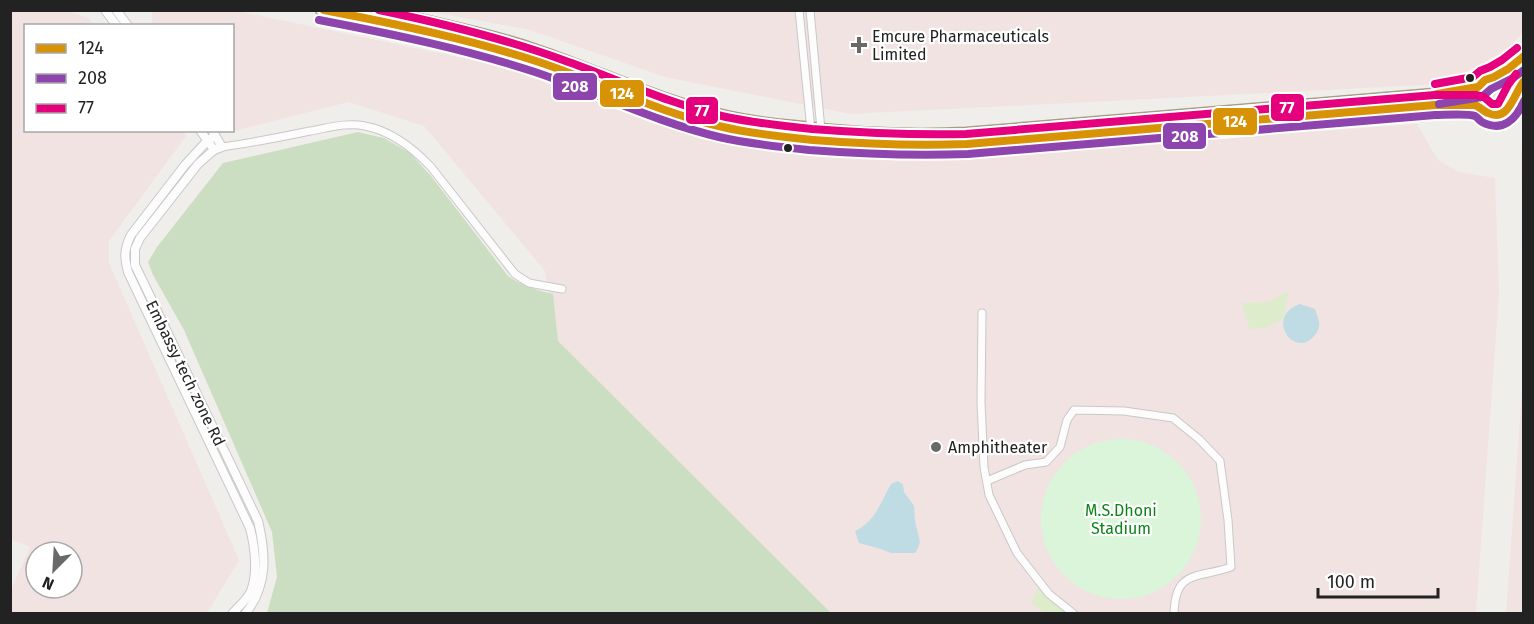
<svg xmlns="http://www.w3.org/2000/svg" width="1534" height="624" viewBox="0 0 1534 624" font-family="'Fira Sans',sans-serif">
  <rect width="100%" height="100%" fill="#f0eeeb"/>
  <g fill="#f1e3e1" fill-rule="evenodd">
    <polygon points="1523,10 1524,32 1506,50 1444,84 851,114 665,77 530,30 427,11"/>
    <path d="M 10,11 L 69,11 L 88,18 L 94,25 L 26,26 L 26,130 L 182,130 L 186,136 L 109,241 L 109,263 L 239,560 L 207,613 L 11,613 L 11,590 L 30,547 L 10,539 ZM 36,552 L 72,552 L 72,588 L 36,588 Z"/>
    <polygon points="152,11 237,11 492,64 712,141 902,161 1417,124 1438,160 1459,172 1495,178 1499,293 1476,613 821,613 555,344 545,271 424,126 348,102 231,132 229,131 232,130 232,26 152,26"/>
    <polygon points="1523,147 1524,613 1506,614 1523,377 1521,152"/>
  </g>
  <g fill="#ddeccb">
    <circle cx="1495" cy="96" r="11"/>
    <polygon points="1289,291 1283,319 1267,327 1250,330 1242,303 1269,302"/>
    <polygon points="1040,582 1076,613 1046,613 1032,604"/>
  </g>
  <path fill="#cbdec1" d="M 358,132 L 384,138 L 410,153 L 431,176 L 508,276 C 523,286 536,290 553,294 L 558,341 L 831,613 L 267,613 L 277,577 L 272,532 L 184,330 L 153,275 L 148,262 L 157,247 L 223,163 Z"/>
  <circle fill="#daf5da" cx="1121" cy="519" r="80"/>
  <g fill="#bfdbe3">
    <path d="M 1300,304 L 1315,309 C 1316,313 1319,319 1319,323 C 1320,327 1317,333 1314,336 C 1294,360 1264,316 1300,304 Z"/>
    <path d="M 898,481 L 903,485 L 904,492 L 914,506 L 915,521 L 920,542 L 918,548 L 915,553 L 891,553 L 881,549 L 859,543 L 855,531 C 875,522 881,502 891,484 Z"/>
  </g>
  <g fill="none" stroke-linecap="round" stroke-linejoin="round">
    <g stroke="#c9c8c7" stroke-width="9">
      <g id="minor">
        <polyline points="799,10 811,130"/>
        <polyline points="810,10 821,130"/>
        <path d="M 222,147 C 252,143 281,137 310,131 C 328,128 347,122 365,126 C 392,131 413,148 431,167 L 515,274 L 529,283 L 562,289"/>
        <polyline points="982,313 981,403 984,467 989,495 1017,553 1049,594 1074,614"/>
        <path d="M 987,481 L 1025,465 L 1046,462 L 1060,447 L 1067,420 L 1074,410 L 1124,411 L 1173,418 L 1199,439 L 1220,461 L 1228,520 L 1231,567 C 1197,579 1175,569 1174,614"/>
      </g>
    </g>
    <g stroke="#c9c8c7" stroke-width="10">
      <g id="tertiary">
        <polyline points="105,10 117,26"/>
        <polyline points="116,10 128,26"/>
        <polyline points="200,130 214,150 222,147 212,130"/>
        <path d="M 215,136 L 208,140 L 185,165 L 131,235 C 124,249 124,257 128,272 L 250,528 C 255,547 258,573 251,591 C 247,600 238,607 232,614"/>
        <path d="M 214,150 L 198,164 L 140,238 L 135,249 L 135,265 L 258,521 C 266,554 268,586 245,614"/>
      </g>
    </g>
    <g stroke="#a79c86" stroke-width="13">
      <g id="primary">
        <polyline points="321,10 445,36 508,52 541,63 652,105 723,127 746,131 812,139 891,145 938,146 1435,105 1479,106"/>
        <path d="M 382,10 C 437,24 492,34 545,53 C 605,74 663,102 726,116 C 748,121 771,124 793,126 C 851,133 908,136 966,133 L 1434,94 L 1478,87"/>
        <polyline points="1494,77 1508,69 1524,56"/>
        <circle cx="1495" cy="96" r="19"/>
        <polyline points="1514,95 1524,80"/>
      </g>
    </g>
    <use href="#minor" stroke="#fdfcfc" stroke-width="7"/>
    <use href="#tertiary" stroke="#fdfcfc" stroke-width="8"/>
    <use href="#primary" stroke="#f3ede7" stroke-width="10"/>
    <g stroke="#fff" stroke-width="12">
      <g id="bus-1">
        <path d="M 324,10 C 396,24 469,39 539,62 C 601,83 660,113 723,127 C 753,134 783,137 813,140 C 864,144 916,146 967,144 L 1435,105 L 1475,105 C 1480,107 1483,111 1488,113 C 1509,123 1514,93 1524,81"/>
        <polyline points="1437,94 1478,87 1485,80 1494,77 1508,69 1524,56"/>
      </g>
    </g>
    <g stroke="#fff" stroke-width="12">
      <g id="bus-2">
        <path d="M 319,20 C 392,34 465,49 535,72 C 597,93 656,122 719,137 C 749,144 779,147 809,150 C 862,154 915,156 968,154 L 1435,115 C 1444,115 1468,113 1475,116 C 1478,118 1480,121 1482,122 C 1503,133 1516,119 1524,101"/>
        <polyline points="1439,104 1482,97 1491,89 1513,78 1524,70"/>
      </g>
    </g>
    <g stroke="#fff" stroke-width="12">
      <g id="bus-3">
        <path d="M 379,10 C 441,23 503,38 563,60 C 617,79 670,104 726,117 C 754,123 783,126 812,129 C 863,133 915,135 966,134 L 1435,95 L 1476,95 L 1484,97 L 1492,104 L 1498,104 L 1508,85 L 1516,74"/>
        <polyline points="1435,84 1473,77 1480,71 1490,67 1502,60 1517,48"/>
      </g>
    </g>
    <use href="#bus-1" stroke="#d79205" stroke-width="8"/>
    <use href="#bus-2" stroke="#8e44ad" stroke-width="8"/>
    <use href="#bus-3" stroke="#e5007d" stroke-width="8"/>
  </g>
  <g fill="#6a6968" stroke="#fff" stroke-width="2">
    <path d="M856 36h6v6h6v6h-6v6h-6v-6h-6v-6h6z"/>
    <circle cx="936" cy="447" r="6"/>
  </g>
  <g fill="#222" stroke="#fff" stroke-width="2">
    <circle cx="1470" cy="78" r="5"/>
    <circle cx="788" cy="148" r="5"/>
  </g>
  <g text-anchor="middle" stroke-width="4.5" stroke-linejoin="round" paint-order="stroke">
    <g font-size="16" fill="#222" stroke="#fff" text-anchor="start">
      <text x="872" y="42">Emcure Pharmaceuticals<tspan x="872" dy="18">Limited</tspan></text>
      <text x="948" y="453">Amphitheater</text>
    </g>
    <g font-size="16" fill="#222" stroke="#fff">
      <text transform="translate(186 373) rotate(64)" y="6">Embassy tech zone Rd</text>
    </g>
    <g font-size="16" fill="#0c8416" stroke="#fff">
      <text x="1121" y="516">M.S.Dhoni<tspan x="1121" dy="18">Stadium</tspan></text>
    </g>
  </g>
  <g stroke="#fff" stroke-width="2">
    <rect x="552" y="72" width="46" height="29" rx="6" fill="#8e44ad"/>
    <rect x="599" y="79" width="46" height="29" rx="6" fill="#d79205"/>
    <rect x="1270" y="93" width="35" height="29" rx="6" fill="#e5007d"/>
    <rect x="685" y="96" width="34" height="29" rx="6" fill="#e5007d"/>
    <rect x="1212" y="107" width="46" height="29" rx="6" fill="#d79205"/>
    <rect x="1162" y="122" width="45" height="28" rx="6" fill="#8e44ad"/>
  </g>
  <g font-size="16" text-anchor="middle" font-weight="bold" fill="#fff">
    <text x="575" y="92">208</text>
    <text x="622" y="99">124</text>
    <text x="1287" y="113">77</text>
    <text x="702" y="116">77</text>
    <text x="1235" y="127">124</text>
    <text x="1185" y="142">208</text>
  </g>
  <rect width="1534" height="624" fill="none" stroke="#222222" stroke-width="24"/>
  <rect x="24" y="24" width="210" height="108" fill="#ffffff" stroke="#a7a7a7" stroke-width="1.5"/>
  <rect x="36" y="44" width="30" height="9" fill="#d79205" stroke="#a7a7a7" stroke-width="1.5"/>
  <text x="78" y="54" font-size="18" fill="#222222">124</text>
  <rect x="36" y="74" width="30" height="9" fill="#8e44ad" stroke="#a7a7a7" stroke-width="1.5"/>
  <text x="78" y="84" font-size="18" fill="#222222">208</text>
  <rect x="36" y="104" width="30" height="9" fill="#e5007d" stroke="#a7a7a7" stroke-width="1.5"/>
  <text x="78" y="114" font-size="18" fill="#222222">77</text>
  <g transform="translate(54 570) rotate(204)"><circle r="28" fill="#ffffff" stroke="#a7a7a7" stroke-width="1.5"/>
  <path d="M0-4.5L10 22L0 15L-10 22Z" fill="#6a6968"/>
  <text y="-9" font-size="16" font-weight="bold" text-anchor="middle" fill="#222222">N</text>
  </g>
  <path d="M1318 588v9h120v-9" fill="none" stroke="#222222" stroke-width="3"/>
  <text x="1327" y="588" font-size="18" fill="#222222" stroke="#ffffff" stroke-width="4.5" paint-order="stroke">100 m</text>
</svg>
